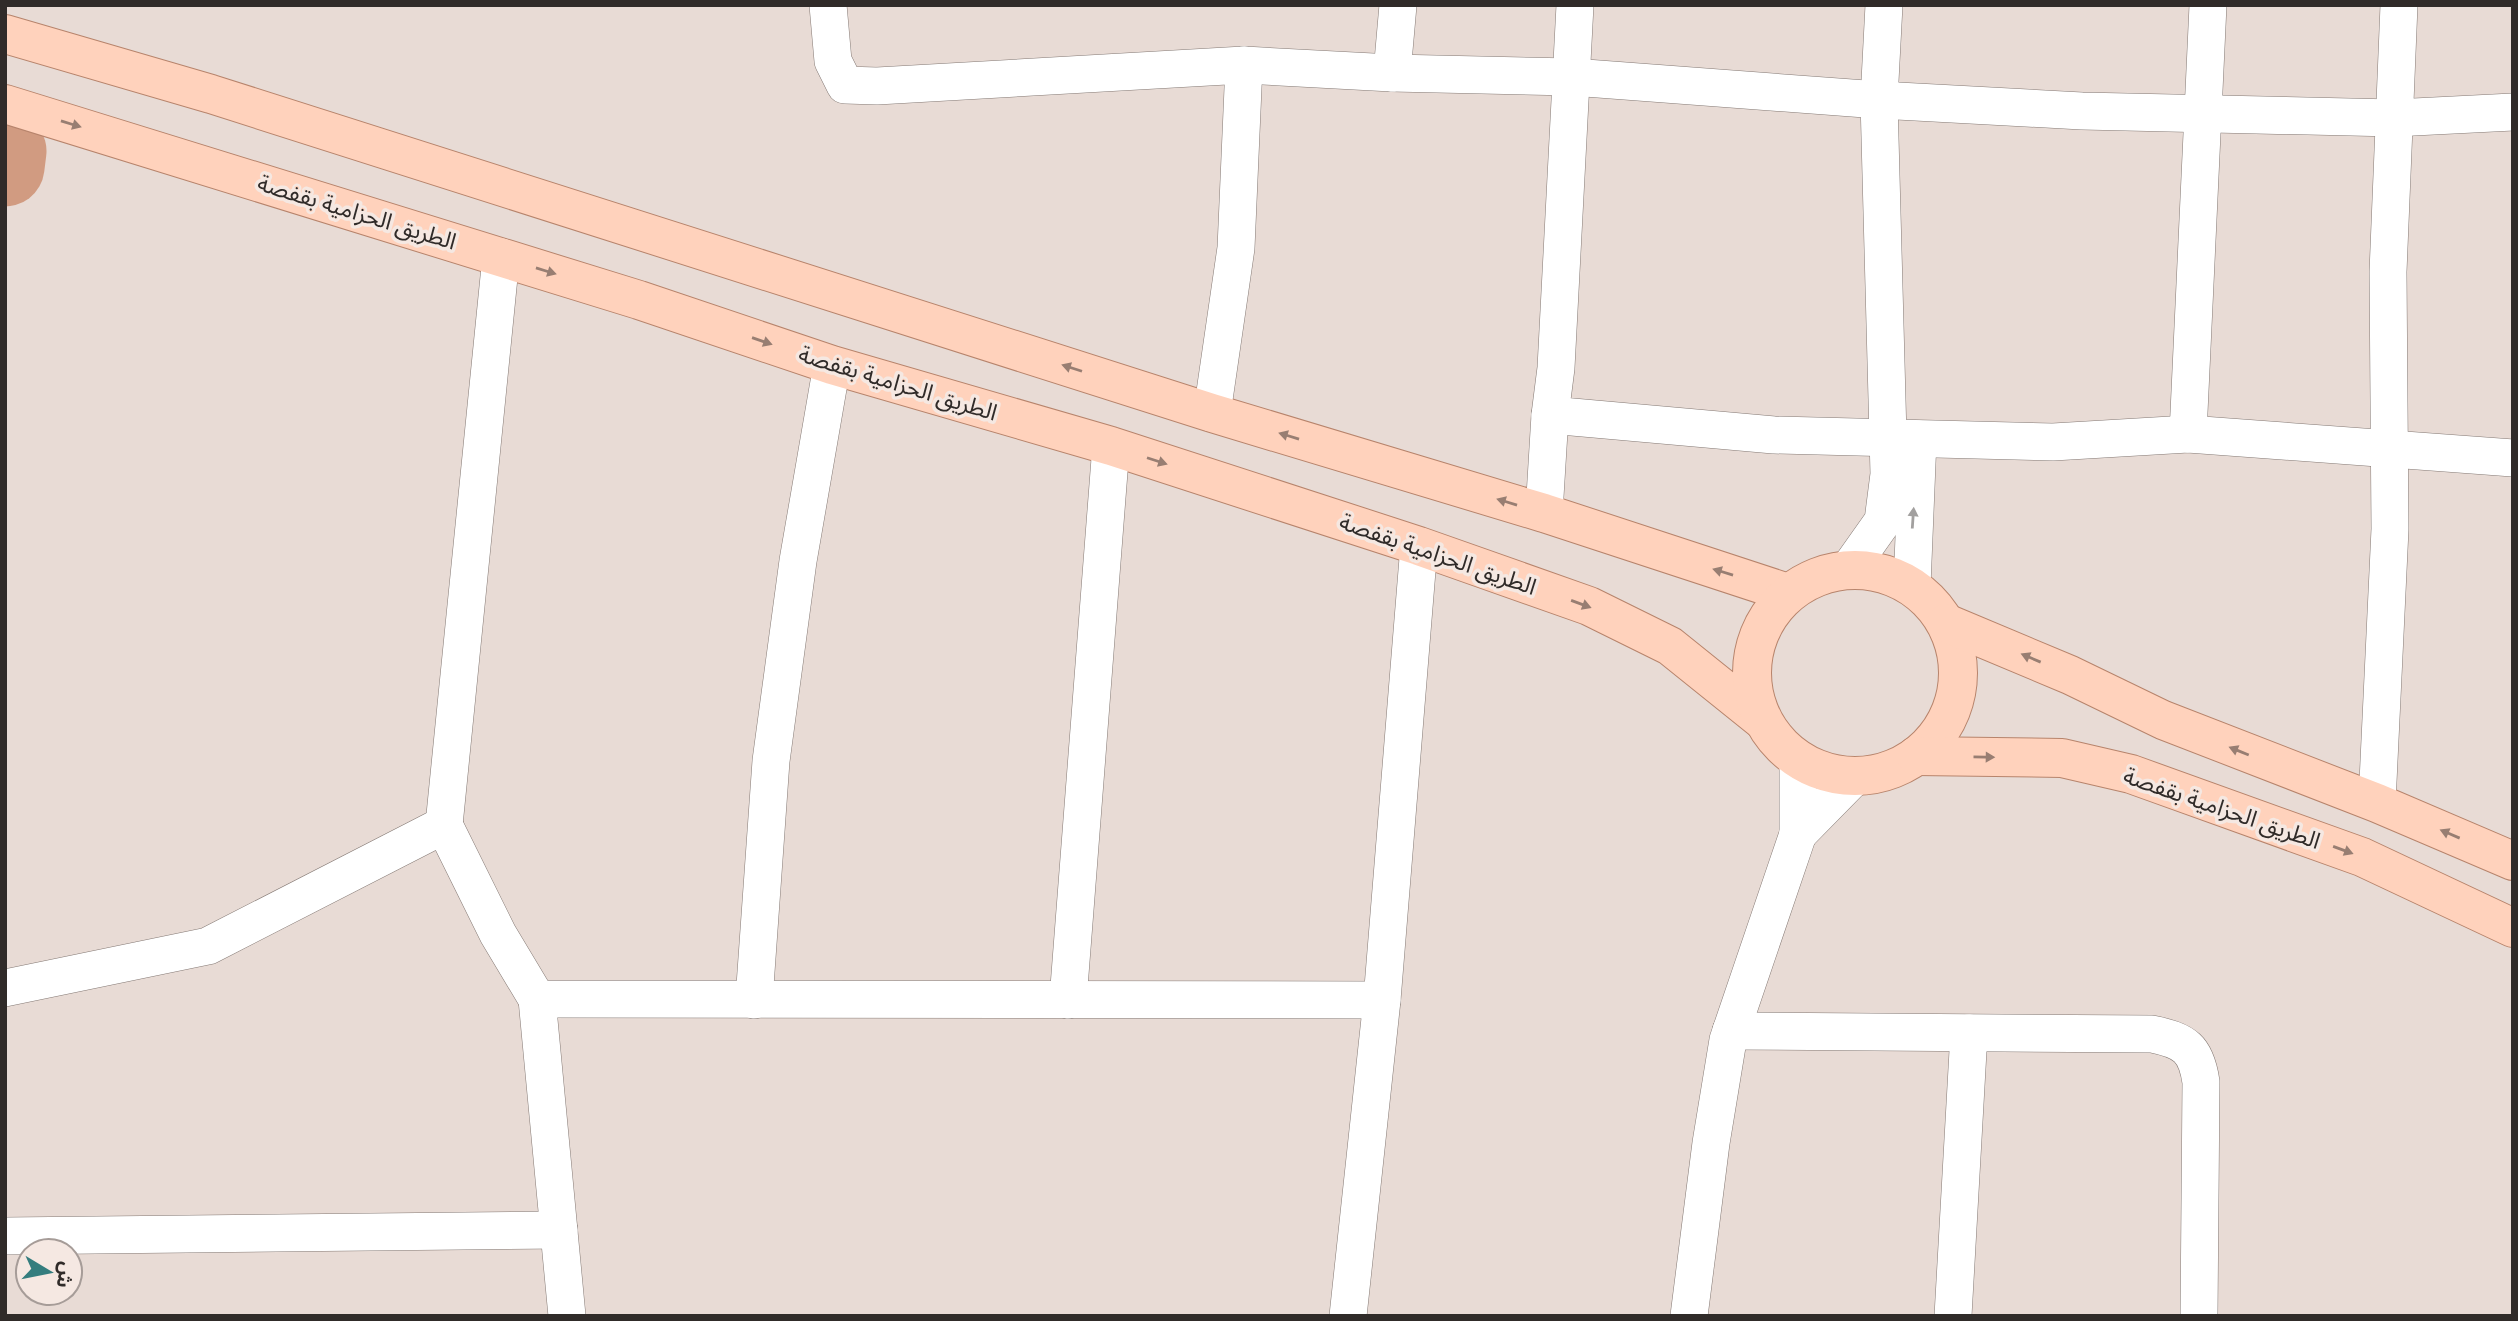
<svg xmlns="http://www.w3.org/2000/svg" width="2518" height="1321" viewBox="0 0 2518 1321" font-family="'Fira Sans Condensed','Noto Sans Arabic',sans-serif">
  <rect width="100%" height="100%" fill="#e8dbd5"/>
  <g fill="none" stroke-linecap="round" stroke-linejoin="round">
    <polyline stroke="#d19b81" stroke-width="79" points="5,167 7,151"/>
    <g stroke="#847974" stroke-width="38">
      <g id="minor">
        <polyline points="828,5 833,61 845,85 877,86 1244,65 1392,73 1572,77 1879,100 2082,111 2394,118 2513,112"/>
        <polyline points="1575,5 1556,368 1550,415 1774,435 2053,442 2188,434 2513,458"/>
        <polyline points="1392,73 1398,5"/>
        <polyline points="1212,413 1236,248 1244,65"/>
        <polyline points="2188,434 2208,5"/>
        <polyline points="1544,513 1550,415"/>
        <polyline points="1849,569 1883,521 1889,474 1879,100 1884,5"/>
        <polyline points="1912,586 1918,439"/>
        <polyline points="1798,760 1798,834 1854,777"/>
        <polyline points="2377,803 2390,529 2388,272 2399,5"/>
        <polyline points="444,825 501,257"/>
        <polyline points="5,988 208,946 444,825 498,934 537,999 1382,1000"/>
        <polyline points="537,999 567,1316"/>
        <polyline points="754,1000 771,761 798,561 832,365"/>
        <polyline points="1068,1000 1111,446"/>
        <path d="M 1731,1031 L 2152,1034 C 2185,1041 2196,1048 2201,1082 L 2199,1316"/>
        <polyline points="5,1236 559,1230"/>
        <polyline points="1348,1316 1382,1000 1419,546"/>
        <polyline points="1689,1316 1711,1143 1728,1040 1798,834"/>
        <polyline points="1953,1316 1969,1033"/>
      </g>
    </g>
    <g stroke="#b7846c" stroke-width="40">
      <g id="primary">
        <polyline points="5,34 211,94 1212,413 1544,513 1788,593"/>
        <polyline points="5,104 639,300 832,365 1111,446 1419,546 1589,606 1670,646 1762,720"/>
        <circle cx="1855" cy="673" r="103"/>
        <polyline points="1946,623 2070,675 2163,720 2377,803 2513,861"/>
        <polyline points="1916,756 2062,758 2131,774 2362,857 2513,928"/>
      </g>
    </g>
    <use href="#minor" stroke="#fff" stroke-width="37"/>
    <use href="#primary" stroke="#ffd2bc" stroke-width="38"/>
  </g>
  <defs><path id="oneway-solid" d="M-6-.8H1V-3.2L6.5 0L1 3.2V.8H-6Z" transform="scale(1.75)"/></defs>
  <g fill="#987e72">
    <use href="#oneway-solid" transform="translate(71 124) rotate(17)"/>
    <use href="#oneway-solid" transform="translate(546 271) rotate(17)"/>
    <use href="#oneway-solid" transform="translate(762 341) rotate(19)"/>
    <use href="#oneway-solid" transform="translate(1072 368) rotate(-162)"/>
    <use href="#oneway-solid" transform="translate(1289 436) rotate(-163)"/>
    <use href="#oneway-solid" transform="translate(1157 461) rotate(18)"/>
    <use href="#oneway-solid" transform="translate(1507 502) rotate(-163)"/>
    <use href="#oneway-solid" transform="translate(1723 572) rotate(-163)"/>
    <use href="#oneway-solid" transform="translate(1581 604) rotate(20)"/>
    <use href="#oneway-solid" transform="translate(2031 658) rotate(-157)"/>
    <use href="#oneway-solid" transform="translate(2239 751) rotate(-158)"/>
    <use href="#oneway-solid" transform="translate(1984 757) rotate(1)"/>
    <use href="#oneway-solid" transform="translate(2450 834) rotate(-157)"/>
    <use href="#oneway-solid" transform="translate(2343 850) rotate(20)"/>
  </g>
  <use fill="#a2a09f" href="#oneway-solid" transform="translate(1913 518) rotate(-86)"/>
  <g text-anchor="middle" stroke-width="7" stroke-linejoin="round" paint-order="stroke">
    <g font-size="23" fill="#302b29" stroke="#f5e8e2">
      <text transform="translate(357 212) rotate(17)" y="8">الطريق الحزامية بقفصة</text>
      <text transform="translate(898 383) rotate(17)" y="8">الطريق الحزامية بقفصة</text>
      <text transform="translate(1438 554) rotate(19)" y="8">الطريق الحزامية بقفصة</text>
      <text transform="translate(2222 808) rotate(19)" y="8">الطريق الحزامية بقفصة</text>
    </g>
  </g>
  <rect width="2518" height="1321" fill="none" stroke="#302b29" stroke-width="14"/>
  <g transform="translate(49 1272) rotate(100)"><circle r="33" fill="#f5e8e2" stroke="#a69c98" stroke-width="2"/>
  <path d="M0-5L12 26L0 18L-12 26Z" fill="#347d7e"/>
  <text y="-10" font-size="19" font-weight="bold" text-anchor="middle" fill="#302b29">ش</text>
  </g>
</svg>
